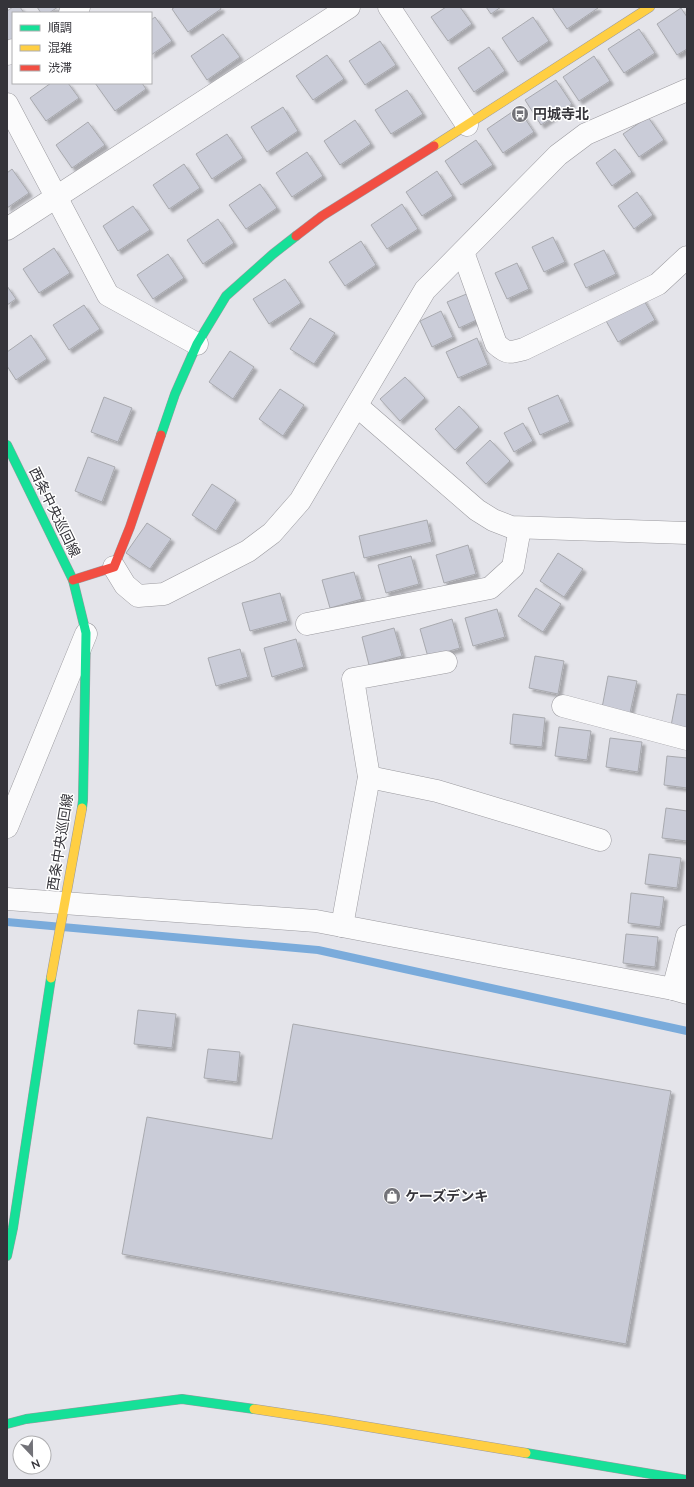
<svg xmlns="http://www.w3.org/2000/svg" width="694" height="1487" viewBox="0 0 694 1487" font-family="'Nunito Sans','Noto Sans JP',sans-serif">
  <defs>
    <filter id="shadow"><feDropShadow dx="3.5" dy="3.5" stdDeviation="1" flood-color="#0004"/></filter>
  </defs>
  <rect width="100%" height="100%" fill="#e4e4ea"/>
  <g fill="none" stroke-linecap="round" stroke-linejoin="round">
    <polyline stroke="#7aabdb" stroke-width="8" points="7,922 318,950 687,1031"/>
  </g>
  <g fill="#caccd8" stroke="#a8a9ae" filter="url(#shadow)">
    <polygon points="13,7 20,7 24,13 13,13 13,41 7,45 7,11"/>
    <polygon points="37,7 58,7 49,13 41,13"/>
    <polygon points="175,7 220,7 221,9 188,32 172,9"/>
    <polygon points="446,7 460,7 472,24 448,41 431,17"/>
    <polygon points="486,7 501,7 491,14"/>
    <polygon points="552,7 597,7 598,8 567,29"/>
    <polygon points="681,8 687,17 687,49 677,55 657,24"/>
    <polygon points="155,17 172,41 151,55 151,20"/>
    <polygon points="533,17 549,41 518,62 502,38"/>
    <polygon points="639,29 655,53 624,73 608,49"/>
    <polygon points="223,34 240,57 207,80 191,56"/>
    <polygon points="380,41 396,65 365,85 349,61"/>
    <polygon points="489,47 505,71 474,92 458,68"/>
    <polygon points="327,55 344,79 313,100 296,76"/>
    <polygon points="594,56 610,81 579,101 563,77"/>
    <polygon points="556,80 572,104 541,125 525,100"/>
    <polygon points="51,83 68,83 79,98 46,121 30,98"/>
    <polygon points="95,83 142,83 146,89 115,111"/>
    <polygon points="407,90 423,114 391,134 375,110"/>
    <polygon points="283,107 298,131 267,152 251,127"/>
    <polygon points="518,108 534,132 503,153 487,129"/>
    <polygon points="648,117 664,140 639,157 623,134"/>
    <polygon points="355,120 371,144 340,165 324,141"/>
    <polygon points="88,122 105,145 72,168 56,145"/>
    <polygon points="227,134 243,158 212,179 196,154"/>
    <polygon points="476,140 493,165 461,185 445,161"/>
    <polygon points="615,149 632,172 612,186 596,163"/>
    <polygon points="307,152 323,176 292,197 276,173"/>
    <polygon points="184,164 200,188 169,209 153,185"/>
    <polygon points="12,169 29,193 7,208 7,173"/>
    <polygon points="437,171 453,196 422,216 406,192"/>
    <polygon points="260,184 277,208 246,229 229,205"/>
    <polygon points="637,192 653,215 634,229 618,206"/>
    <polygon points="402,204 418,229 387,249 371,225"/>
    <polygon points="133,206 150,230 118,251 103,226"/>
    <polygon points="218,219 234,243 203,264 187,240"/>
    <polygon points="553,237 565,262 544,272 532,247"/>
    <polygon points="361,241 376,265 345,286 329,262"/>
    <polygon points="54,248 70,273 39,293 23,269"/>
    <polygon points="604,250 616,274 586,288 574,264"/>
    <polygon points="168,254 184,278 153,299 137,275"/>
    <polygon points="517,263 529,289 507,299 495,273"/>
    <polygon points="285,279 301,303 269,324 253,299"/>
    <polygon points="7,286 16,299 7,305"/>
    <polygon points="469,293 481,318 459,328 447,302"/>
    <polygon points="642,297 655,320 618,342 605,319"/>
    <polygon points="84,305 100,329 69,350 53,325"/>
    <polygon points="441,311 453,337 432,347 420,321"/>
    <polygon points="310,318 335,333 314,364 290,349"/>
    <polygon points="31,335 47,359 16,380 7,366 7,352"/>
    <polygon points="477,338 488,365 458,378 446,352"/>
    <polygon points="230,351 254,367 233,399 209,382"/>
    <polygon points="405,377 425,398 400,421 380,399"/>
    <polygon points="280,389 304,405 283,436 259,419"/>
    <polygon points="558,395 570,422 540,435 528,408"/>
    <polygon points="104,397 132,408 118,442 91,432"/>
    <polygon points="459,406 479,427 455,450 435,429"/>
    <polygon points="523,423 533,441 514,452 504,433"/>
    <polygon points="490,440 510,461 486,484 466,463"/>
    <polygon points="88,457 115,467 102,502 75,491"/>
    <polygon points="212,484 236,500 216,531 192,515"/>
    <polygon points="427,520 432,542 364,558 359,536"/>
    <polygon points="147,523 171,539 150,569 126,553"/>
    <polygon points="468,545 476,574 444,583 436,555"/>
    <polygon points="558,553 583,569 564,597 540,581"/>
    <polygon points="411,556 419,584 386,593 378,565"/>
    <polygon points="354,572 362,599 330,608 322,580"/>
    <polygon points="536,588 561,604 543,632 518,616"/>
    <polygon points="280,593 288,621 250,631 242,603"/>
    <polygon points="497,609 505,637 473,646 465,618"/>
    <polygon points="452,619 460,648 428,657 420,629"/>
    <polygon points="394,628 402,656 369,665 362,637"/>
    <polygon points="296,639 304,667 272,677 264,648"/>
    <polygon points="240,649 248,677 216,686 208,658"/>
    <polygon points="535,656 564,661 558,694 529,688"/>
    <polygon points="608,676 637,681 630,713 602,708"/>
    <polygon points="677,694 687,695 687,729 671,726"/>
    <polygon points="513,714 545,718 542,747 510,744"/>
    <polygon points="559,727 591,731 587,760 555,756"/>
    <polygon points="610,738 642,742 638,772 606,767"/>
    <polygon points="667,756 687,758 687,788 664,785"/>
    <polygon points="666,808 687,811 687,841 662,838"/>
    <polygon points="649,854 681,858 677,888 645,884"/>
    <polygon points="631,893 664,897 660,927 628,923"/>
    <polygon points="626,934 658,937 655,967 623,963"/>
    <polygon points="138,1010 176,1014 172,1048 134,1044"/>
    <polygon points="293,1024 671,1091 626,1344 122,1254 147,1117 272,1139"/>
    <polygon points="208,1049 240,1052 237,1082 204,1078"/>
  </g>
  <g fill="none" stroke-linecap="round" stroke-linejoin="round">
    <g stroke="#9b9a9f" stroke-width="23">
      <g id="street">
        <polyline points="389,7 467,125"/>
        <polyline points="70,13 79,7"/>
        <polyline points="7,54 13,50"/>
        <polyline points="7,104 108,295 197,344"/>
        <polyline points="7,229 349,7"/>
        <path d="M 463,252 L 496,344 C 507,354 510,353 524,349 L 658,284 L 687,257"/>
        <polyline points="357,406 477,510 493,520 511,527 687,533"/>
        <polyline points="114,567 125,585 138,596 164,594 248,551 272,533 300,501 425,290 558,155 586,134 687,90"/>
        <polyline points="307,624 490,588 513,567 520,528"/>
        <polyline points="563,706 687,739"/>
        <polyline points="369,777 437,791 600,840"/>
        <polyline points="7,827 86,634"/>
        <polyline points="7,899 316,921 673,989 687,993"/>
        <polyline points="342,926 369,777 353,679 446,662"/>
        <polyline points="673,989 687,936"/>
      </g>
    </g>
    <g stroke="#9b9a9f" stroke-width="10">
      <g id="fast">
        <polyline points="161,435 175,394 197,344 226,296 273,254 296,236"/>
        <polyline points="7,445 73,580 86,633 83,800 82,808"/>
        <polyline points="7,1256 13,1228 51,978"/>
        <polyline points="7,1424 26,1419 182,1399 254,1409"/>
        <polyline points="526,1453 687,1480"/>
      </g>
    </g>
    <g stroke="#9b9a9f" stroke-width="10">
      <g id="slow">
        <polyline points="434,146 650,7"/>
        <polyline points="51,978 82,808"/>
        <polyline points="254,1409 327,1420 526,1453"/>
      </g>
    </g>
    <g stroke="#9b9a9f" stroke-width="10">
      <g id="jam">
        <polyline points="296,236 322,216 434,146"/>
        <polyline points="73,580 114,567 130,527 161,435"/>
      </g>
    </g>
    <use href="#street" stroke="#fbfbfc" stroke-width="22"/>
    <use href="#fast" stroke="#16e098" stroke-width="9"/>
    <use href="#slow" stroke="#ffcf43" stroke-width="9"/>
    <use href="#jam" stroke="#f24e42" stroke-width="9"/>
  </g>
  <defs>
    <g id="bus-disc" transform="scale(0.9)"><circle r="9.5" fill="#727278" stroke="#fff"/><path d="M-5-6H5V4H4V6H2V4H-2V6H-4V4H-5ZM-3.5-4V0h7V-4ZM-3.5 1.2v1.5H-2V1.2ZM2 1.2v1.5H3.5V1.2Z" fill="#fff"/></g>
    <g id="shop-disc" transform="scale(0.9)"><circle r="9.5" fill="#727278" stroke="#fff"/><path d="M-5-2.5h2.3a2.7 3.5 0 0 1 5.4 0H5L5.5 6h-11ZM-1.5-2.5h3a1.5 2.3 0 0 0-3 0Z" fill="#fff"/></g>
  </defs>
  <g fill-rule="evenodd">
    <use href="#bus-disc" x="520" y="114"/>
    <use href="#shop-disc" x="392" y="1196"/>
  </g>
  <g text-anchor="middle" stroke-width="3" stroke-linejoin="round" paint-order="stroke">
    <g font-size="14" font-weight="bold" fill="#35343a" stroke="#fff" text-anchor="start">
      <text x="533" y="119">円城寺北</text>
      <text x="405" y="1201">ケーズデンキ</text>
    </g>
    <g font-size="14" fill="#35343a" stroke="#fff">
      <text transform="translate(55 512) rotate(64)" y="5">西条中央巡回線</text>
      <text transform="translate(60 842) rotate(-81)" y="5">西条中央巡回線</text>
    </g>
  </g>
  <rect width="694" height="1487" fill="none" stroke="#35343a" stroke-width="16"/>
  <rect x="12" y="12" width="140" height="72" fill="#ffffff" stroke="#aeaeb0"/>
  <rect x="20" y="25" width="20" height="6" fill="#16e098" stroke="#aeaeb0"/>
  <text x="48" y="32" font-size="12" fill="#35343a">順調</text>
  <rect x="20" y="45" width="20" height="6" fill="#ffcf43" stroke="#aeaeb0"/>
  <text x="48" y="52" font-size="12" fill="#35343a">混雑</text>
  <rect x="20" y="65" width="20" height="6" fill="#f24e42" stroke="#aeaeb0"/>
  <text x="48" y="72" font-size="12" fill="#35343a">渋滞</text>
  <g transform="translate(32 1455) rotate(158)"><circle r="19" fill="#ffffff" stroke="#aeaeb0"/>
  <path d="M0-3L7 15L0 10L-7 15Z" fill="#727278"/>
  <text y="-6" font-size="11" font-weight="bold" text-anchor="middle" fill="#35343a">N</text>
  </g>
</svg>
